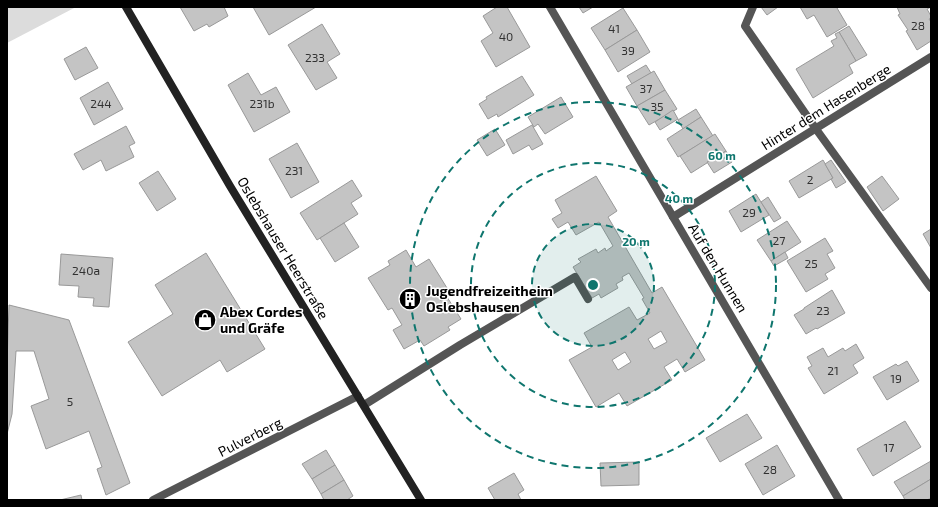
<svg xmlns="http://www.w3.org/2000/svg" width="938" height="507" viewBox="0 0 938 507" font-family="'Exo 2',sans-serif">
  <rect width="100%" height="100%" fill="#fff"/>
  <polygon fill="#dcdcdc" points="7,7 76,7 7,43"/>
  <g fill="#c4c4c4" stroke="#999" fill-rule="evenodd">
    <polygon points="180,7 224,7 228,16 209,27 207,24 194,31"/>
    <polygon points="253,7 316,7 269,35"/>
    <polygon points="497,7 507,7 530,47 496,67 481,41 493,33 483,16"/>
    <polygon points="579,7 593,7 583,13"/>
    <polygon points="761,7 778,7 767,15"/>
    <polygon points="800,7 839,7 837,8 847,25 827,37 814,15 807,19"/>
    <polygon points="897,7 931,7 927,9 931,16 931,18 929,19 931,22 931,41 917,50 906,31 908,30 898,15 900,14"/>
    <polygon points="623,8 637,30 605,50 591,28"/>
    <polygon points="322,24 340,54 327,62 337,78 316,90 288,45"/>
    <polygon points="849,26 867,55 856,61 839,32"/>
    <polygon points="637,30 650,52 618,72 605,50"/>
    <polygon points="839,32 856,61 849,65 853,73 813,98 796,69 834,46 831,41 837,38 835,34"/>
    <polygon points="86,47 98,68 75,80 64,59"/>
    <polygon points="646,65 651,73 632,84 627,76"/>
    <polygon points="654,71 665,90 637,106 626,87"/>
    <polygon points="248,73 261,95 276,87 290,112 254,132 228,85"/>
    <polygon points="522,76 534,95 498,117 497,114 488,119 479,104 487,99 486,97"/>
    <polygon points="108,82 123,109 94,125 80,98"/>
    <polygon points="665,90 677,109 649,125 637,106"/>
    <polygon points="561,97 573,117 545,134 538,124 534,127 528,117"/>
    <polygon points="696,109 701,117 683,129 678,120"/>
    <polygon points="673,110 678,119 660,130 655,122"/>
    <polygon points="701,117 713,136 678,157 667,139"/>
    <polygon points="532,125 543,144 532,150 529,145 513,154 506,140"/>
    <polygon points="126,126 135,143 129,146 134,157 106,171 101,160 83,170 74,154"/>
    <polygon points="495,129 505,145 487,156 477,140"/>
    <polygon points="715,134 726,151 691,173 680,156"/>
    <polygon points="297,143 319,182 291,198 269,159"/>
    <polygon points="726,151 732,162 714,173 707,162"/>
    <polygon points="823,160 833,178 799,198 789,181"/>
    <polygon points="831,160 846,182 836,188 831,179 833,178 825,164"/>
    <polygon points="158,171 176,199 157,211 139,183"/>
    <path d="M 596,176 L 617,211 L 608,217 L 652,293 L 662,287 L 705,360 L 685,372 L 677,359 L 664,367 L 672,380 L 627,406 L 619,393 L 596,407 L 569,360 L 592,347 L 584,333 L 629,307 L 637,320 L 650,313 L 642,299 L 644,298 L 629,273 L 622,277 L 623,280 L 616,284 L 618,288 L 601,298 L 599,294 L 592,298 L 573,267 L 581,262 L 578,259 L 596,249 L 598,253 L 605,248 L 606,251 L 613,246 L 599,222 L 576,235 L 568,222 L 558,228 L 552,219 L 562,213 L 555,200 ZM 661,331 L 667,342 L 654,349 L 648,339 ZM 625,352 L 631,362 L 618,370 L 612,360 Z"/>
    <polygon points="882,176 899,199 883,211 867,187"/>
    <polygon points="352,180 362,196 351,203 358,214 317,240 300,213"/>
    <polygon points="756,194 769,215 741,232 729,211"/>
    <polygon points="768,197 781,218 774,222 761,202"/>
    <polygon points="787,221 801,242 771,261 757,240"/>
    <polygon points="344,223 359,247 335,262 320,238"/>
    <polygon points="931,229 931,248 923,234"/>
    <polygon points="825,238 833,251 827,254 835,268 825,274 828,279 806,292 787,261"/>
    <polygon points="406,250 416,267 429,259 447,288 437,294 441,301 447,297 461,319 448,327 450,330 424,346 420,340 404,349 393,330 402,325 392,308 388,310 368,278 390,265 388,261"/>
    <polygon points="785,252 788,258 774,266 771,261"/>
    <polygon points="206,253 265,349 227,372 220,360 162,396 128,342 173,314 155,285"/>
    <polygon points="61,254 113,258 109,307 93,306 94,298 78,297 79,286 59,285"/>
    <polygon points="832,290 845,313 817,329 816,328 806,334 794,315 804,309 804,308"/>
    <polygon points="9,305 69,320 130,483 106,495 97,469 102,467 89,431 46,449 31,406 49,399 34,351 16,351 12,414 7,434 7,364"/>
    <polygon points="856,344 864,358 853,365 858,373 824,394 808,368 812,366 807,357 823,348 828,357 843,348 845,351"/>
    <polygon points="907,361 919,381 887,400 873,377 896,364 898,366"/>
    <polygon points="747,414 762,438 720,462 706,438"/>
    <polygon points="905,421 921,447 873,476 857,449"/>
    <polygon points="777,445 795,476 763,495 745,464"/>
    <polygon points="326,450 335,465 312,479 302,464"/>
    <polygon points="931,461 931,479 903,496 894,482"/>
    <polygon points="639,462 639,485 601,486 600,463"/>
    <polygon points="335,465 344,480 321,494 312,479"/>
    <polygon points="514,473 524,490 518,494 521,500 495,500 488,488"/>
    <polygon points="931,479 931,498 927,500 905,500 903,496"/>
    <polygon points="344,480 353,496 347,500 324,500 321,494"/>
    <polygon points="81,495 82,500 60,500"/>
  </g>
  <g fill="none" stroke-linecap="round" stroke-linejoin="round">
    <g stroke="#555" stroke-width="8">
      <polyline points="753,7 745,26 816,129 931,288"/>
      <polyline points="364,405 460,345 575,277 588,299"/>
    </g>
    <g stroke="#555" stroke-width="8">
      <polyline points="550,7 839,500"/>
      <polyline points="673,217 931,57"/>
      <polyline points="153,500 358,396"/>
    </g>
    <polyline stroke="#222" stroke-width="8" points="126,7 230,186 421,500"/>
  </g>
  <circle cx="593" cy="285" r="61" fill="#0f766e" fill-opacity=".12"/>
  <g fill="none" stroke="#0f766e" stroke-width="2" stroke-dasharray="7 5">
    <circle cx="593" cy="285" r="61"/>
    <circle cx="593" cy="285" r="122"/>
    <circle cx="593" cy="285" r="183"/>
  </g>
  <defs>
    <g id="building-disc" transform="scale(1.15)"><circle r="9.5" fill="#000" stroke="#fff"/><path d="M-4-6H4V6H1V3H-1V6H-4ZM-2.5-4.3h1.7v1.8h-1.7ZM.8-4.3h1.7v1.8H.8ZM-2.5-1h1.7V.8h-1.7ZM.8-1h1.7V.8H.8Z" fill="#fff"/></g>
    <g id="shop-disc" transform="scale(1.15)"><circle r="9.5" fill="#000" stroke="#fff"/><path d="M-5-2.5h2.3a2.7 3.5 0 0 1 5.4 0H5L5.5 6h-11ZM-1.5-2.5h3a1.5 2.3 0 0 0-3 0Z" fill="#fff"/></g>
  </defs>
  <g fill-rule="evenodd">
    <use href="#building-disc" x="410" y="299"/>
    <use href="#shop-disc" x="205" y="320"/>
  </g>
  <g text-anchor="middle" stroke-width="3" stroke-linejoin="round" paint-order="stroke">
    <g font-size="12" fill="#313131">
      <text x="918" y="30">28</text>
      <text x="614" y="33">41</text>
      <text x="506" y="41">40</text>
      <text x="628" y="55">39</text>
      <text x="315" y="62">233</text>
      <text x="646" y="93">37</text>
      <text x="101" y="108">244</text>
      <text x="262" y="108">231b</text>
      <text x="657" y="111">35</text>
      <text x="294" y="175">231</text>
      <text x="810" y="184">2</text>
      <text x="749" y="217">29</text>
      <text x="779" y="245">27</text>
      <text x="811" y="268">25</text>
      <text x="86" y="275">240a</text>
      <text x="823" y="315">23</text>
      <text x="833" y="375">21</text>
      <text x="896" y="383">19</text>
      <text x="70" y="406">5</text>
      <text x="889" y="452">17</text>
      <text x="770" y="474">28</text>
    </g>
    <g font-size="14" fill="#000" stroke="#fff">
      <text transform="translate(826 107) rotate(-32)" y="5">Hinter dem Hasenberge</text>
      <text transform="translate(283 248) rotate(59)" y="5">Oslebshauser Heerstraße</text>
      <text transform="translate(718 268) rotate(59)" y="5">Auf den Hunnen</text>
      <text transform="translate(250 437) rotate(-27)" y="5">Pulverberg</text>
    </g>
    <g font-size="14" font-weight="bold" fill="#000" stroke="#fff" text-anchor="start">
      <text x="426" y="296">Jugendfreizeitheim<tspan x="426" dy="16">Oslebshausen</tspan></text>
      <text x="220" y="317">Abex Cordes<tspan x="220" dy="16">und Gräfe</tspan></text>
    </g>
  </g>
  <circle cx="593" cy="285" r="6" fill="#0f766e" stroke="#fff" stroke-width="2"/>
  <g font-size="12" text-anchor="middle" font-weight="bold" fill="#0f766e" stroke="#fff" stroke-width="3" stroke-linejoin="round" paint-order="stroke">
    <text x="722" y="160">60 m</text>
    <text x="679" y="203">40 m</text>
    <text x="636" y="246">20 m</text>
  </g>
  <rect width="938" height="507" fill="none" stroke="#000000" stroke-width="16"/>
</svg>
